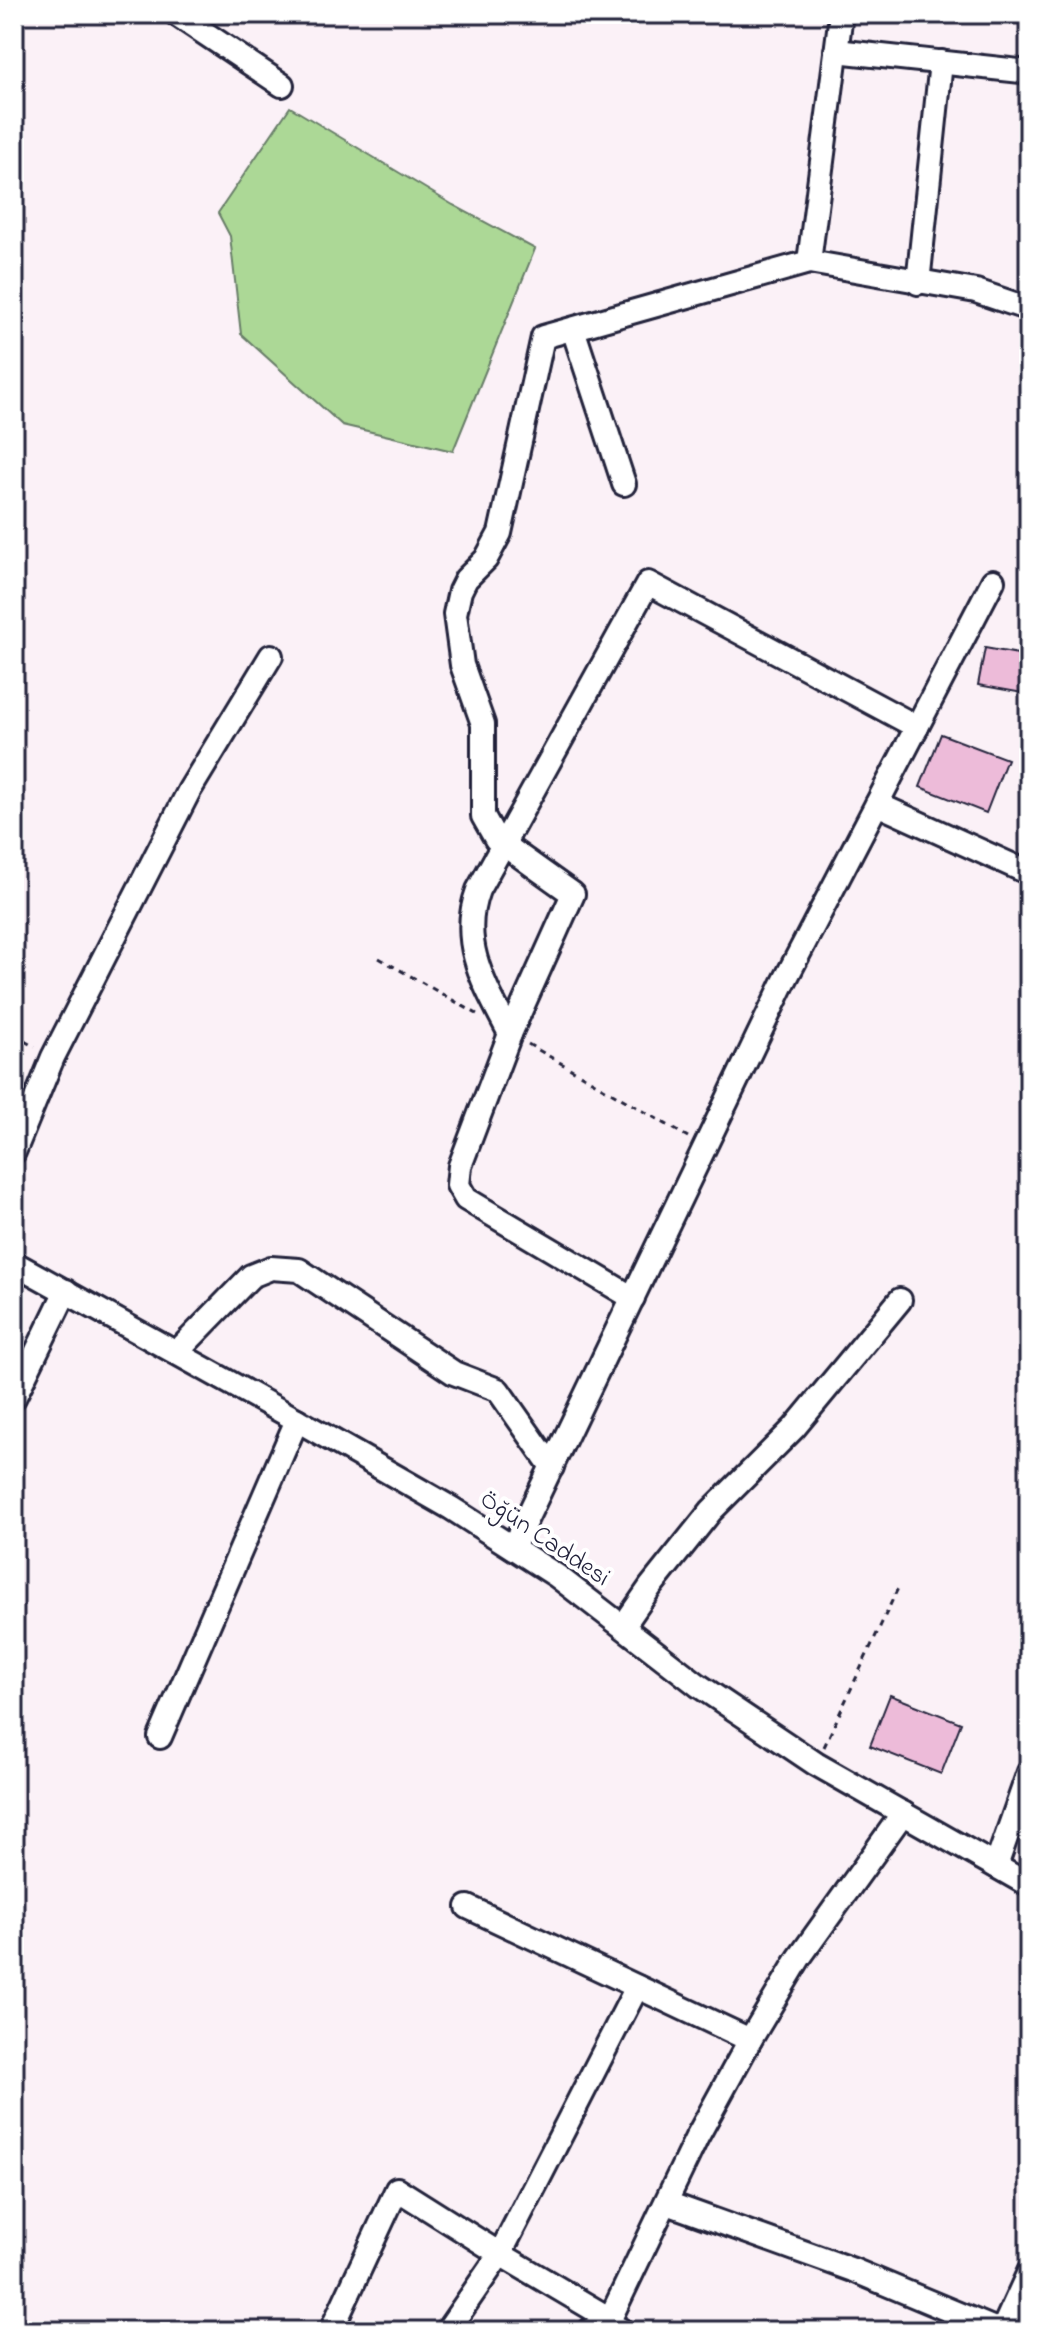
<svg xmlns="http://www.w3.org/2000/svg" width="1043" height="2345" viewBox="0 0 1043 2345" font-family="'Indie Flower',sans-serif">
  <rect width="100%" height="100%" fill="#fbf1f7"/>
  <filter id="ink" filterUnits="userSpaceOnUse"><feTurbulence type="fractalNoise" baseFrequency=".0125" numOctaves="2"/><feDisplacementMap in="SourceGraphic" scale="16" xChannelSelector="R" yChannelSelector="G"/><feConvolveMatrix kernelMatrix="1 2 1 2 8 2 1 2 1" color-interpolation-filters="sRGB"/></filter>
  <g filter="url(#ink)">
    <polygon fill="#acd896" stroke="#677d68" stroke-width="2" points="290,107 453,205 535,249 453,451 342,425 241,334 230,236 218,213"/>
    <g fill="#edbbd9" stroke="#22223b" stroke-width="2">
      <polygon points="985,648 1029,656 1029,694 978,685"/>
      <polygon points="941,734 1007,759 986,813 920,787"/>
      <polygon points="890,1695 961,1723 941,1774 870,1746"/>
    </g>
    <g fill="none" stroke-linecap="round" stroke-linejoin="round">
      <g stroke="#22223b" stroke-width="28">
        <g id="minor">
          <polyline points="176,14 282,85"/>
          <polyline points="841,14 809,262 976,291 1029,309"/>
          <polyline points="836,51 1029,72"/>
          <polyline points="918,283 941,62"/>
          <polyline points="573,329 624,484"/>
          <polyline points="877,804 1029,873"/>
          <path d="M 510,1034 C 486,987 458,944 478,890 L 648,583 L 917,727"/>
          <polyline points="14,1152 53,1057 189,791 271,656"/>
          <polyline points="14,1263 297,1420 451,1508 557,1576 698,1685 816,1764 1029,1885"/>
          <polyline points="633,1298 466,1199 458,1185 460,1166 510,1034 573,894 496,839 483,816 483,724 462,665 455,614 460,591 466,579 486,559 500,533 543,337 809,262"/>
          <polyline points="177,1352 251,1276 271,1268 299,1270 454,1373 498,1390 552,1467"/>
          <polyline points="14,1398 66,1291"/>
          <polyline points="513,1547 783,984 993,581"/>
          <polyline points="624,1625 651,1586 711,1511 794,1428 900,1300"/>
          <polyline points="160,1737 297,1420"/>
          <polyline points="996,1866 1029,1772"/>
          <polyline points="468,1907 750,2040"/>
          <polyline points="667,2203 853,2270 999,2331"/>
          <polyline points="331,2331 397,2189 500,2254 610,2319"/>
          <polyline points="447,2331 500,2254 637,1987"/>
          <polyline points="589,2331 608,2323 623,2331"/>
          <polyline points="607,2331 608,2323 697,2137 750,2040 799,1958 903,1813"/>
          <polyline points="1002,2331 1029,2272"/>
        </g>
      </g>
      <g stroke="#22223b" stroke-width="3" stroke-dasharray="6 6" stroke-linecap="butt">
        <polyline points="379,958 477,1014"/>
        <polyline points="14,1035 35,1047"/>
        <polyline points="528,1044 688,1137"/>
        <polyline points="824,1747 898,1588"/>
      </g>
      <use href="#minor" stroke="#fff" stroke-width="22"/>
    </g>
  </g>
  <g text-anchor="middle" stroke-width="8" stroke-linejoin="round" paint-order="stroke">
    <g font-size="26" fill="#22223b" stroke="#fff">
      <text transform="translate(546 1537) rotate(34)" y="9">Öğün Caddesi</text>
    </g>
  </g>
  <rect width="1043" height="2345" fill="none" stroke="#fff" stroke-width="48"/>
  <rect x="24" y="24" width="995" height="2297" fill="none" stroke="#22223b" stroke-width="3" filter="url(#ink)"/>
</svg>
